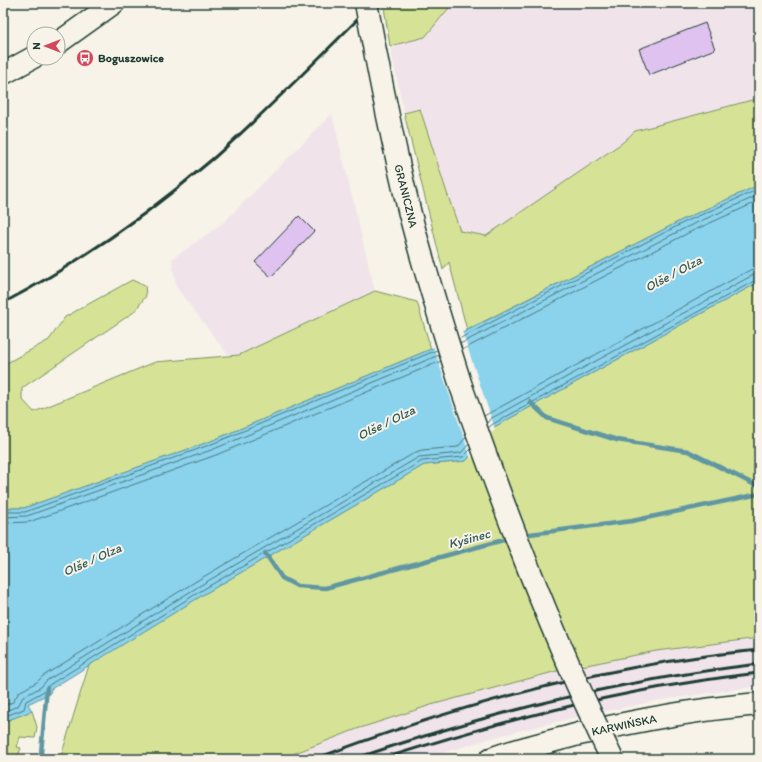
<svg xmlns="http://www.w3.org/2000/svg" width="762" height="762" viewBox="0 0 762 762" font-family="Itim,sans-serif">
  <rect width="100%" height="100%" fill="#f7f3e8"/>
  <filter id="ink" filterUnits="userSpaceOnUse"><feTurbulence type="fractalNoise" baseFrequency=".025" numOctaves="2"/><feDisplacementMap in="SourceGraphic" scale="8" xChannelSelector="R" yChannelSelector="G"/><feConvolveMatrix kernelMatrix="1 2 1 2 8 2 1 2 1" color-interpolation-filters="sRGB"/></filter>
  <g filter="url(#ink)">
    <g fill="#f0e4ea">
      <polygon points="453,3 759,3 759,99 752,100 635,131 622,143 486,236 460,231 447,193 420,109 404,113 390,46 425,37"/>
      <polygon points="332,114 375,291 239,355 229,356 176,287 172,259 224,222"/>
      <polygon points="759,638 759,686 660,700 573,718 506,734 423,759 280,759 357,729 431,705 557,671 656,651"/>
    </g>
    <g fill="#d6e396" stroke="#7a9065">
      <polygon points="388,3 453,3 425,37 390,46 384,7"/>
      <polygon points="759,99 759,185 684,219 467,330 449,262 443,270 404,113 420,109 447,193 460,231 486,236 622,143 635,131 752,100"/>
      <polygon points="132,280 145,286 146,296 134,312 22,388 22,399 34,412 155,362 239,355 375,291 417,302 431,349 211,441 24,508 3,508 3,365 49,340 65,317"/>
      <polygon points="759,282 759,638 656,651 557,671 431,705 357,729 280,759 59,759 62,753 89,665 206,593 424,465 466,461 494,427"/>
      <polygon points="32,711 37,727 35,738 20,737 17,747 21,748 17,759 3,759 3,722"/>
    </g>
    <polygon fill="#8bd2ec" stroke="#6096a2" points="759,185 759,282 494,427 466,461 424,465 206,593 51,689 50,693 28,704 32,711 3,722 3,508 24,508 211,441 431,349 684,219"/>
    <polygon fill="#f7f3e8" points="462,331 495,429 471,459 433,346"/>
    <g fill="none" stroke-linecap="round" stroke-linejoin="round">
      <g stroke="#4a797e" stroke-width="1">
        <polyline points="459,339 685,222 759,189"/>
        <polyline points="460,344 687,227 759,195"/>
        <polyline points="462,350 690,232 759,201"/>
        <polyline points="484,416 750,270 759,268"/>
        <polyline points="487,423 490,419 753,275 759,274"/>
        <polyline points="488,428 493,424 756,280 759,279"/>
        <polyline points="3,512 25,512 212,444 437,350"/>
        <polyline points="3,517 27,516 214,449 439,355"/>
        <polyline points="3,523 29,522 216,455 441,361"/>
        <polyline points="3,706 13,702 19,692 37,682 43,676 198,580 416,452 422,450 458,447 466,437"/>
        <polyline points="3,712 18,706 23,697 41,687 46,681 201,585 419,457 461,453 469,444"/>
        <polyline points="3,717 24,709 26,701 46,690 49,685 204,589 422,461 463,457 471,449"/>
      </g>
      <g stroke="#6096a2" stroke-width="4.5">
        <polyline points="530,402 547,418 617,440 688,451 759,487"/>
        <polyline points="522,535 632,521 759,494"/>
        <polyline points="265,553 282,578 297,586 325,588 511,538"/>
        <polyline points="37,759 41,753 47,688"/>
      </g>
    </g>
    <g fill="#dfc2f0" stroke="#1f3d34">
      <polygon points="705,23 715,49 649,75 639,49"/>
      <polygon points="299,216 314,231 271,277 255,262"/>
    </g>
    <g fill="none" stroke-linecap="round" stroke-linejoin="round">
      <g stroke="#1f3d34" stroke-width="24">
        <g id="tertiary">
          <polyline points="58,43 114,3"/>
          <polyline points="3,74 34,57"/>
        </g>
      </g>
      <g stroke="#1f3d34" stroke-width="25">
        <path id="primary" d="M 491,759 C 520,748 550,742 579,734 C 638,720 698,709 759,704"/>
      </g>
      <use href="#tertiary" stroke="#f7f3e8" stroke-width="21"/>
      <use href="#primary" stroke="#f7f3e8" stroke-width="22"/>
      <g stroke="#1f3d34" stroke-width="3">
        <path d="M 3,303 C 79,263 150,213 215,157 C 270,108 322,55 374,3"/>
        <path d="M 315,759 C 457,705 607,664 759,650"/>
        <path d="M 354,759 C 487,713 619,680 759,664"/>
        <path d="M 382,759 C 505,719 630,687 759,673"/>
      </g>
      <g stroke="#1f3d34" stroke-width="25" stroke-linecap="butt">
        <path id="primary-bridge" d="M 461,386 C 505,513 553,638 612,759"/>
      </g>
      <g stroke="#1f3d34" stroke-width="25" stroke-linecap="butt">
        <path id="trunk-bridge" d="M 366,3 C 379,74 393,144 410,214 C 425,272 443,329 461,386"/>
      </g>
      <use href="#primary-bridge" stroke="#f7f3e8" stroke-width="22"/>
      <use href="#trunk-bridge" stroke="#f7f3e8" stroke-width="22"/>
    </g>
  </g>
  <defs>
    <g id="bus-disc" transform="scale(0.9)"><circle r="9.5" fill="#d1495b" stroke="#f7f3e8"/><path d="M-5-6H5V4H4V6H2V4H-2V6H-4V4H-5ZM-3.5-4V0h7V-4ZM-3.5 1.2v1.5H-2V1.2ZM2 1.2v1.5H3.5V1.2Z" fill="#fff"/></g>
  </defs>
  <g fill-rule="evenodd">
    <use href="#bus-disc" x="85" y="58"/>
  </g>
  <g text-anchor="middle" stroke-width="4" stroke-linejoin="round" paint-order="stroke">
    <g font-size="12" font-weight="bold" fill="#1f3d34" stroke="#f7f3e8" text-anchor="start">
      <text x="98" y="62">Boguszowice</text>
    </g>
    <g font-size="12" fill="#1f3d34" stroke="#f7f3e8">
      <text transform="translate(406 196) rotate(76)" y="4">GRANICZNA</text>
      <text transform="translate(624 725) rotate(-12)" y="4">KARWIŃSKA</text>
    </g>
    <g font-size="13" font-style="italic" fill="#355b59" stroke="#f7f3e8">
      <text transform="translate(673 273) rotate(-28)" y="5">Olše / Olza</text>
      <text transform="translate(386 422) rotate(-26)" y="5">Olše / Olza</text>
      <text transform="translate(469 538) rotate(-15)" y="5">Kyšinec</text>
      <text transform="translate(92 559) rotate(-24)" y="5">Olše / Olza</text>
    </g>
  </g>
  <rect width="762" height="762" fill="none" stroke="#f7f3e8" stroke-width="16"/>
  <rect x="8" y="8" width="746" height="746" fill="none" stroke="#1f3d34" stroke-width="1.5" filter="url(#ink)"/>
  <g transform="translate(46 46) rotate(270)"><circle r="19" fill="#f7f3e8" stroke="#a1aaa0"/>
  <path d="M0-3L7 15L0 10L-7 15Z" fill="#d1495b"/>
  <text y="-6" font-size="11" font-weight="bold" text-anchor="middle" fill="#1f3d34">N</text>
  </g>
</svg>
